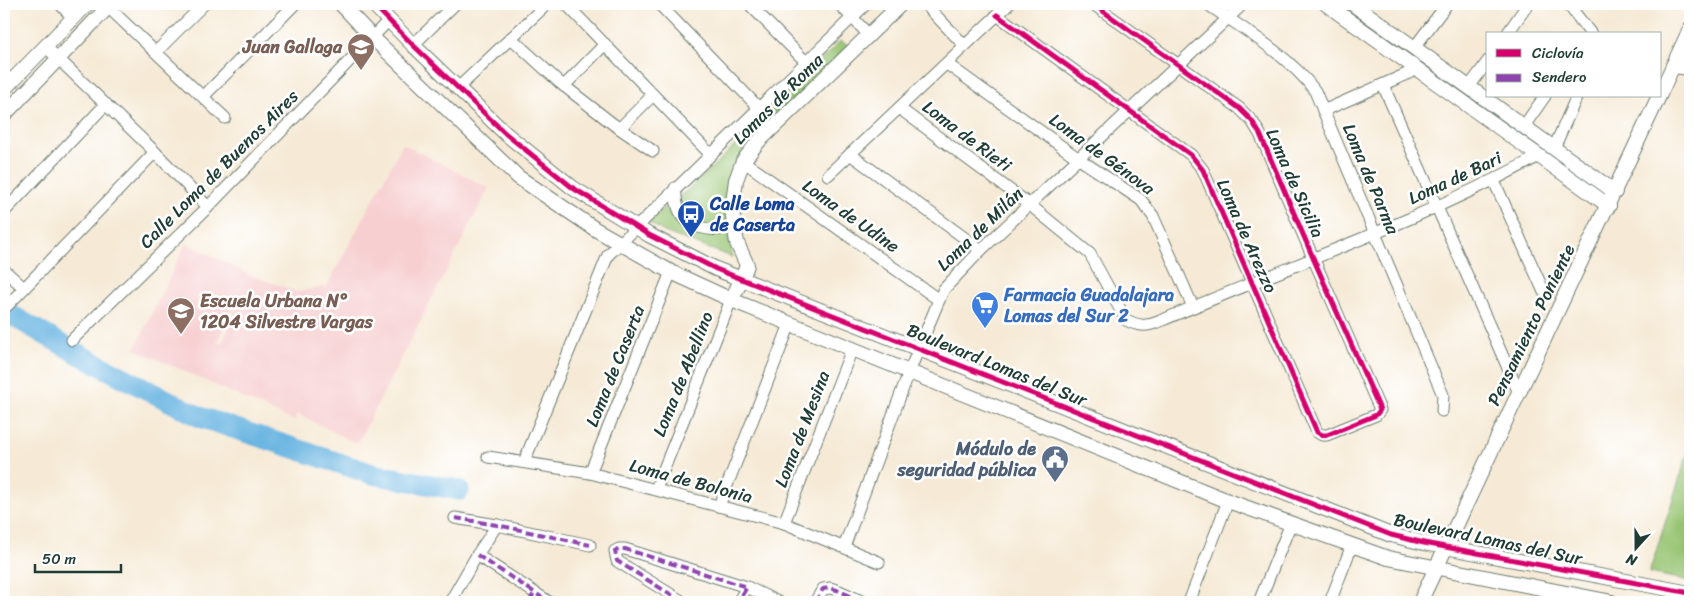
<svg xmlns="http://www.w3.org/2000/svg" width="1694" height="606" viewBox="0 0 1694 606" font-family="Sriracha,sans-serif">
  <rect width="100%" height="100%" fill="#fff"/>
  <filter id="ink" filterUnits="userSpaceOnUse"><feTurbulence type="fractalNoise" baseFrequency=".02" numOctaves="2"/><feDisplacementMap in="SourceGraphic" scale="10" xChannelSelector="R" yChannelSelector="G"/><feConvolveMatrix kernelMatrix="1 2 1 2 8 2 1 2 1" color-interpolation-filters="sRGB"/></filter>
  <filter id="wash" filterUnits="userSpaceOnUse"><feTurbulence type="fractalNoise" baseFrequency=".0096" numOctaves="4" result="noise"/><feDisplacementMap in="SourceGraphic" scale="20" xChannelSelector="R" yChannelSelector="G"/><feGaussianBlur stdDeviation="1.12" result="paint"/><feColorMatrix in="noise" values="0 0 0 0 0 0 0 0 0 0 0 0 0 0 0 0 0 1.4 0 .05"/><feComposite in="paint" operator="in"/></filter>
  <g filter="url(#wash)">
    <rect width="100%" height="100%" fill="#f6ead6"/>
    <path fill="#f7cfd0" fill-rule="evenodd" d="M 403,144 L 489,188 L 357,444 L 298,414 L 294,421 L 135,349 L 186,243 L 250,275 L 298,292 L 327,286 ZM 241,294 L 228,331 L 221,344 L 217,342 Z"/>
    <g fill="#97c472" stroke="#5b8053">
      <polygon points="840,41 853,47 739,158 727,196 732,257 664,232 647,221 689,189 742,139"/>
      <polygon points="1690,446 1690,581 1649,573"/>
    </g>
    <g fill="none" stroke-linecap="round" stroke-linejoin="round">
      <polyline stroke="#67b4e1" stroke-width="21" points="4,311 82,356 200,417 372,474 459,490"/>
    </g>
  </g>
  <g filter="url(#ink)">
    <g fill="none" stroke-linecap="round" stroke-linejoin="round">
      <g stroke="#6a7a6d" stroke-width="13">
        <g id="minor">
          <polyline points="60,4 73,18"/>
          <polyline points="566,4 710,154"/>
          <polyline points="659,4 759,108"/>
          <polyline points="749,4 806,62"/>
          <polyline points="839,4 869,35"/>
          <polyline points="925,4 964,45"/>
          <path d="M 1207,4 C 1242,28 1291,57 1315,91 L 1443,395 L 1442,411"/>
          <polyline points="1568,4 1591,34"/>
          <polyline points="108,7 225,118"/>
          <polyline points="997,15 1191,155 1203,170 1317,432 1322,435 1327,435 1376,415 1380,410 1378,405 1314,260 1260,134 1252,121 1239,108 1093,4"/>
          <polyline points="1507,34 1528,4"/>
          <polyline points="511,38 559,82 613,124 653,151"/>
          <polyline points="413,45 455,4"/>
          <polyline points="45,46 155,152 208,207"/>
          <polyline points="1414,48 1447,4"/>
          <polyline points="156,52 204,4"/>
          <polyline points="947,64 1079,159 1141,200 1153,216 1193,307"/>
          <polyline points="1383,85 1519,393"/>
          <polyline points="564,86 605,44"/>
          <polyline points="1469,87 1488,61"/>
          <polyline points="458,88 547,4"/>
          <polyline points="203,97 295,4"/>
          <path d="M 899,108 L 1030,205 L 1090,254 L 1126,320 C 1138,326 1146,327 1158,322 C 1285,267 1417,223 1539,156"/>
          <polyline points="1323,111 1418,69"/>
          <polyline points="1524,126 1545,96"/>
          <polyline points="620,128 653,95"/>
          <polyline points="1554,148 1577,96"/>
          <polyline points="850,154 981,250"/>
          <polyline points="743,161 939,300"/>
          <polyline points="828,175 1009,4"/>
          <polyline points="1494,181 1544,292"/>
          <path d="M 675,188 C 676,193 676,199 677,204 C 684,230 713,233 734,226"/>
          <polyline points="4,212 106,104"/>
          <polyline points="4,270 24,288"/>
          <polyline points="7,306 155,152"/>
          <polyline points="72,340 208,207 389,20"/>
          <polyline points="488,457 590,473 784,523 879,562"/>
          <polyline points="524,462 608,255 866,4"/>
          <polyline points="590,473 671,272"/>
          <polyline points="656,489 731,300"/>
          <polyline points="719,506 790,324"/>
          <polyline points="455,518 497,525 590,545"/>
          <polyline points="784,523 852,349"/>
          <polyline points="844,547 909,372 939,300 944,289 981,250 1243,4"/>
          <polyline points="477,555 549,602"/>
          <polyline points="747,587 778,602"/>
          <polyline points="450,602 477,555 497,525"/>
          <polyline points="683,602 617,561 615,551 619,549 625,549 747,587 738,602"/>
          <polyline points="815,602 823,589 830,588 837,590 864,602"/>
          <polyline points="1189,602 1228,501"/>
          <polyline points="1259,602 1291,523"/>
          <polyline points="1330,602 1352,545"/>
        </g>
      </g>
      <g stroke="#6a7a6d" stroke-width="16">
        <g id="tertiary">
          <polyline points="341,4 372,37 518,177 595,229 671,272 734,301 1228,501 1388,558 1612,602"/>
          <polyline points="373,4 413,45 506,134 573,188 649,235 716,269 1391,535 1424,543 1690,593"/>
          <polyline points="1326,4 1609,206"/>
          <polyline points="1353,4 1615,192"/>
          <polyline points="1673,66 1690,68"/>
          <polyline points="4,89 87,4"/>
          <polyline points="1660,94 1690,29"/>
          <polyline points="4,115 111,4"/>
          <polyline points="731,300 742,279 747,265 737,243 732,210 736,180 743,161 758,142 901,4"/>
          <polyline points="1420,602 1659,96"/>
        </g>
      </g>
      <use href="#minor" stroke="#fff" stroke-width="11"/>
      <use href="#tertiary" stroke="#fff" stroke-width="14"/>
      <g stroke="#8e44ad" stroke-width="4" stroke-dasharray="8 4" stroke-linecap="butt">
        <polyline points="455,518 497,525 590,545"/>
        <polyline points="477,555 549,602"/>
        <polyline points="530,602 534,592"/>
        <polyline points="683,602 617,561 615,551 619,549 625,549 747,587 738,602"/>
        <polyline points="815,602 823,589 830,588 837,590 864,602"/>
      </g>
      <g stroke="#fff" stroke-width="8">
        <g id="cycleway">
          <polyline points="373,4 413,45 506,134 573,188 649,235 716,269 1391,535 1424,543 1690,593"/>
          <polyline points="997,15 1191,155 1203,170 1317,432 1322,435 1327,435 1376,415 1380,410 1378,405 1314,260 1260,134 1252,121 1239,108 1093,4"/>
        </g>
      </g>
      <use href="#cycleway" stroke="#d6006c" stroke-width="5"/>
    </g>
  </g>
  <defs>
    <g id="school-pin" transform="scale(1.4375)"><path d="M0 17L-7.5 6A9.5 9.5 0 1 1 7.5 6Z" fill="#8d6e63" stroke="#fff"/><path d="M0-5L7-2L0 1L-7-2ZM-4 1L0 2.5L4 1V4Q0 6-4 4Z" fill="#fff"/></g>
    <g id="bus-pin" transform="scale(1.4375)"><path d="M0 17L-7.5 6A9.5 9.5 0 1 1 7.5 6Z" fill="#1a4fb4" stroke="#fff"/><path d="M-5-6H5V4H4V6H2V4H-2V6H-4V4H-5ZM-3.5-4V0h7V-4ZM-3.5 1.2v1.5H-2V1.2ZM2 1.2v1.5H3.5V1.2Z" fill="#fff"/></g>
    <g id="supermarket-pin" transform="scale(1.4375)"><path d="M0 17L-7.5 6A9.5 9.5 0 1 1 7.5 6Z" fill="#3f7fe0" stroke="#fff"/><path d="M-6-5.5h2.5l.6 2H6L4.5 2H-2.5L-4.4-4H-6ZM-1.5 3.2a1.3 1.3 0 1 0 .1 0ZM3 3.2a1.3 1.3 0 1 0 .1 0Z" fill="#fff"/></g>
    <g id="civic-pin" transform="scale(1.4375)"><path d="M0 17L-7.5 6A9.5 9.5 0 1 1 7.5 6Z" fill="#5c6f8a" stroke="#fff"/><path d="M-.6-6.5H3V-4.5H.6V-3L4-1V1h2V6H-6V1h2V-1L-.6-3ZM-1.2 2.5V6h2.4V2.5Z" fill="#fff"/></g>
  </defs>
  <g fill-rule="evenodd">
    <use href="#school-pin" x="361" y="47"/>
    <use href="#bus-pin" x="691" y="214"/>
    <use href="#supermarket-pin" x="985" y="305"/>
    <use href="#school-pin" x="181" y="311"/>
    <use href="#civic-pin" x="1055" y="459"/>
  </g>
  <g text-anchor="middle" stroke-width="5" stroke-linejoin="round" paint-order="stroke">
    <g font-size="18" font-weight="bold" fill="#785e54" stroke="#fff" text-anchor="end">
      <text x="342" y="53">Juan Gallaga</text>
      <text x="200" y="307" text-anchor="start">Escuela Urbana N°<tspan x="200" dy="21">1204 Silvestre Vargas</tspan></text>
    </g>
    <g font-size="18" fill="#1f3d34" stroke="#fff">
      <text transform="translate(778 99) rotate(-45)" y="6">Lomas de Roma</text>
      <text transform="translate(967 136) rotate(37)" y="6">Loma de Rieti</text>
      <text transform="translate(1102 154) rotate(36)" y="6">Loma de Génova</text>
      <text transform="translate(219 169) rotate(-45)" y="6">Calle Loma de Buenos Aires</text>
      <text transform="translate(1455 178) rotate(-25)" y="6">Loma de Bari</text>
      <text transform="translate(1371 179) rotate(67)" y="6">Loma de Parma</text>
      <text transform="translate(1295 183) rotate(66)" y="6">Loma de Sicilia</text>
      <text transform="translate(851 216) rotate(35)" y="6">Loma de Udine</text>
      <text transform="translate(980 229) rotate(-44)" y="6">Loma de Milán</text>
      <text transform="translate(1247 236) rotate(66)" y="6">Loma de Arezzo</text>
      <text transform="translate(1531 325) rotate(-64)" y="6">Pensamiento Poniente</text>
      <text transform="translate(997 365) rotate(22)" y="6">Boulevard Lomas del Sur</text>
      <text transform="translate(615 366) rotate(-68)" y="6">Loma de Caserta</text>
      <text transform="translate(683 374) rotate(-68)" y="6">Loma de Abellino</text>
      <text transform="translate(802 429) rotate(-69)" y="6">Loma de Mesina</text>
      <text transform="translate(691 481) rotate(15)" y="6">Loma de Bolonia</text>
      <text transform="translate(1488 539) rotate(12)" y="6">Boulevard Lomas del Sur</text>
    </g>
    <g font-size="18" font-weight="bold" fill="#164399" stroke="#fff" text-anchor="start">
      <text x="710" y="210">Calle Loma<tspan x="710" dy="21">de Caserta</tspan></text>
    </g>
    <g font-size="18" font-weight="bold" fill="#366cbe" stroke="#fff" text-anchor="start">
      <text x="1004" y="301">Farmacia Guadalajara<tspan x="1004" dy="21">Lomas del Sur 2</tspan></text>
    </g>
    <g font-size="18" font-weight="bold" fill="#4e5e75" stroke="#fff" text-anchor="end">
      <text x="1036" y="455">Módulo de<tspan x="1036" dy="21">seguridad pública</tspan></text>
    </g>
  </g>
  <rect width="1694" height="606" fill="none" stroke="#fff" stroke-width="20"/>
  <rect x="1486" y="32" width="175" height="65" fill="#ffffff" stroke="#a5b1ae"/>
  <rect x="1496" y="49" width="25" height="8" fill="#d6006c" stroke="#a5b1ae"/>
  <text x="1532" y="58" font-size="15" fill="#1f3d34">Ciclovía</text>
  <rect x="1496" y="74" width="25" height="8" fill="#8e44ad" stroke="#a5b1ae"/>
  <text x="1532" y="82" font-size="15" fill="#1f3d34">Sendero</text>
  <g transform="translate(1636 548) rotate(201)" stroke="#ffffff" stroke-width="4" paint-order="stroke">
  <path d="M0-4L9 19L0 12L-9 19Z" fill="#1f3d34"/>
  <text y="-8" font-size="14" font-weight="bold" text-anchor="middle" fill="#1f3d34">N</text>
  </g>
  <path d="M35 564v8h86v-8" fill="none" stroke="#1f3d34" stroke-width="2.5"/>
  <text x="42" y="564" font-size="15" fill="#1f3d34" stroke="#ffffff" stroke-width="4" paint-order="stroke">50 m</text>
</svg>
